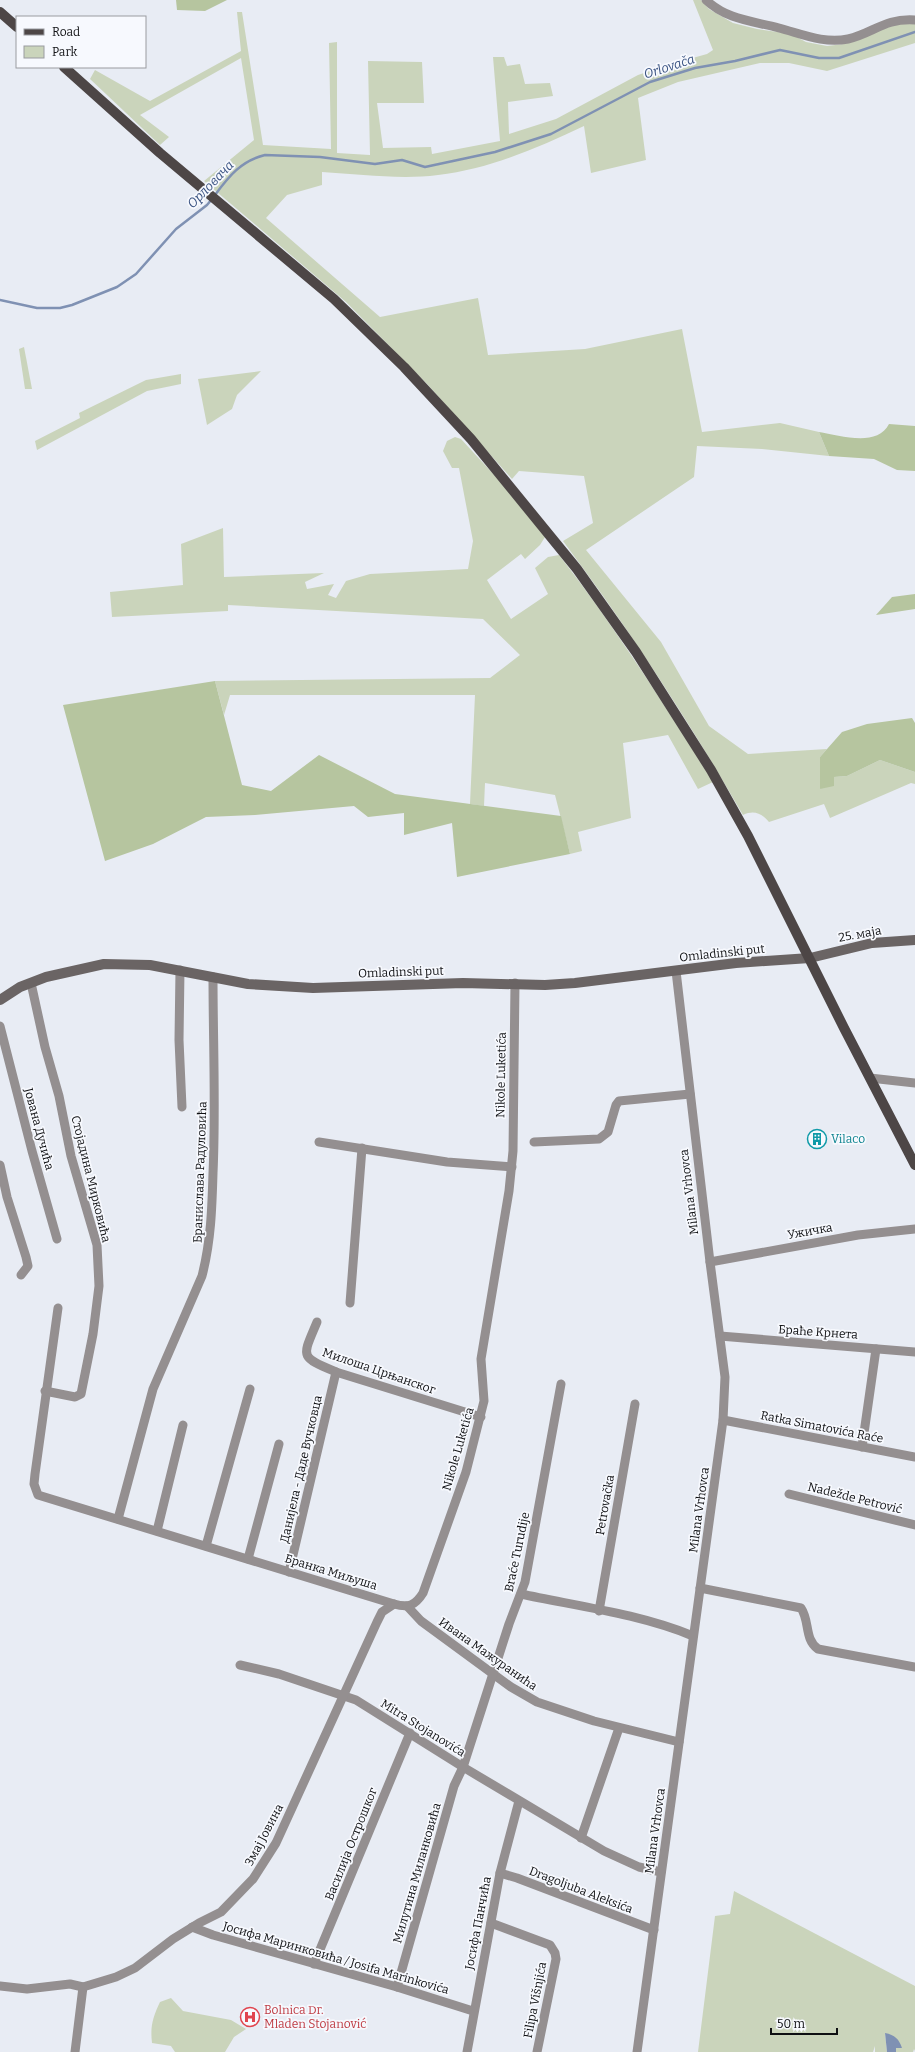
<svg xmlns="http://www.w3.org/2000/svg" width="915" height="2052" viewBox="0 0 915 2052" font-family="Bitter,serif">
  <rect width="100%" height="100%" fill="#e8ecf4"/>
  <g fill="#cad4bb">
    <path d="M 693,0 L 701,0 L 709,9 L 733,23 L 757,29 L 791,34 L 806,42 L 827,46 L 844,44 L 890,24 L 915,23 L 915,43 L 827,71 L 789,63 L 760,63 L 678,82 L 638,98 L 646,160 L 591,173 L 584,126 C 537,148 490,169 438,175 C 400,180 360,174 322,172 L 322,185 L 287,195 L 266,218 L 380,317 L 478,298 L 488,355 L 585,349 L 682,329 L 702,432 L 780,423 L 819,432 L 829,456 L 762,449 L 697,446 L 694,477 L 586,550 L 661,642 L 709,726 L 748,754 L 827,749 L 820,757 L 820,789 L 834,777 L 847,776 L 880,760 L 915,772 L 915,784 L 911,783 L 830,818 L 824,804 L 769,822 C 761,813 754,810 743,815 C 688,720 629,629 563,541 L 593,523 L 584,476 L 519,471 L 512,479 L 428,385 L 346,302 L 204,181 L 254,140 L 241,58 L 140,115 L 169,137 L 160,145 L 90,79 L 95,70 L 150,101 L 241,51 L 237,12 L 242,12 L 263,145 L 331,149 L 329,43 L 337,42 L 337,153 L 370,155 L 368,61 L 422,62 L 424,103 L 377,103 L 383,148 L 431,147 L 432,154 L 500,141 L 493,57 L 504,57 L 507,66 L 520,64 L 525,84 L 550,83 L 553,96 L 508,102 L 509,134 L 556,119 L 638,75 L 671,64 L 707,54 L 713,50 Z"/>
    <polygon points="24,347 32,389 25,389 19,349"/>
    <polygon points="261,371 237,395 232,409 207,425 198,379"/>
    <polygon points="181,374 181,384 147,391 37,450 35,441 80,418 79,413 146,380"/>
    <path d="M 455,437 L 461,439 L 497,478 L 545,537 L 540,545 L 525,559 L 521,554 L 487,580 L 511,619 L 548,594 L 535,568 L 548,557 L 559,555 C 615,627 664,704 713,782 L 698,789 L 668,735 L 623,743 L 631,818 L 578,832 L 582,851 L 570,854 L 555,795 L 485,783 L 484,806 L 470,804 L 475,695 L 230,695 L 224,715 L 215,681 L 490,678 L 520,655 L 483,619 L 228,605 L 228,611 L 112,617 L 110,592 L 183,585 L 181,544 L 223,528 L 224,577 L 324,573 L 305,582 L 307,589 L 334,584 L 328,595 L 336,598 L 346,581 L 370,574 L 468,569 L 473,541 L 459,468 L 452,468 L 443,451 L 447,441 Z"/>
    <polygon points="734,1891 915,1986 915,2051 914,2049 913,2052 896,2052 896,2048 902,2048 885,2033 887,2052 875,2052 875,2046 873,2052 698,2052 715,1916 730,1914"/>
    <path d="M 171,1998 L 183,2011 L 231,2020 L 246,2029 L 234,2037 L 225,2052 L 175,2052 L 171,2046 L 152,2043 C 150,2026 153,2017 160,2002 Z"/>
  </g>
  <g fill="#b6c59f">
    <polygon points="176,0 227,0 205,11 177,10"/>
    <path d="M 889,424 L 915,426 L 915,471 L 897,470 L 874,459 L 829,456 L 819,432 C 839,435 877,448 889,424 Z"/>
    <polygon points="915,594 915,609 876,615 892,597"/>
    <polygon points="215,681 242,785 271,791 319,755 395,794 561,816 570,854 457,877 452,823 404,835 404,813 368,817 354,806 255,815 206,817 153,844 105,861 63,705"/>
    <polygon points="912,718 915,723 915,772 880,760 847,776 834,777 834,786 820,789 820,757 842,732 867,724"/>
  </g>
  <path fill="#7f91b3" d="M 885,2033 C 895,2035 899,2039 902,2048 L 896,2048 L 896,2052 L 887,2052 Z"/>
  <g fill="none" stroke-linecap="round" stroke-linejoin="round">
    <g stroke="#7f91b3" stroke-width="2.5">
      <path d="M 215,195 C 229,176 241,161 265,155 L 320,157 L 375,164 L 402,160 L 425,167 L 495,152 L 551,134 L 650,82 L 695,68 L 735,61 L 780,50 L 819,58 L 839,58 L 915,32"/>
      <polyline points="0,300 37,308 60,308 72,305 117,287 136,274 176,229 207,205 212,199"/>
    </g>
    <g stroke="#948f90" stroke-width="9">
      <path d="M 706,0 C 727,20 753,21 779,28 C 802,34 824,44 848,39 C 874,33 884,18 915,20"/>
      <polyline points="180,970 179,1040 182,1107"/>
      <polyline points="31,983 45,1047 59,1096 71,1156 97,1245 99,1286 93,1334 81,1394 75,1397 45,1391"/>
      <polyline points="0,1026 32,1151 57,1239"/>
      <polyline points="870,1078 915,1083"/>
      <polyline points="319,1142 447,1162 512,1167"/>
      <polyline points="534,1142 599,1139 608,1132 616,1105 619,1101 690,1094"/>
      <polyline points="0,1165 7,1197 26,1257 28,1266 21,1275"/>
      <polyline points="710,1262 858,1235 915,1229"/>
      <polyline points="350,1303 362,1148"/>
      <path d="M 58,1308 L 35,1474 L 34,1484 L 38,1495 L 394,1604 C 408,1608 415,1606 423,1593 L 466,1472 L 484,1401 L 481,1359 L 509,1191 L 513,1151 L 515,983"/>
      <path d="M 317,1322 C 302,1358 299,1356 336,1372 L 481,1417"/>
      <polyline points="720,1336 915,1352"/>
      <polyline points="723,1420 915,1457"/>
      <polyline points="862,1447 876,1349"/>
      <polyline points="789,1494 915,1525"/>
      <path d="M 118,1519 L 153,1389 L 202,1276 C 211,1241 212,1208 213,1173 C 216,1107 213,1042 213,977"/>
      <polyline points="157,1531 183,1425"/>
      <polyline points="206,1546 250,1389"/>
      <polyline points="248,1559 279,1444"/>
      <polyline points="289,1572 336,1372"/>
      <path d="M 700,1588 L 801,1608 C 810,1621 804,1639 818,1649 L 915,1667"/>
      <path d="M 521,1594 C 577,1606 640,1614 693,1636"/>
      <polyline points="407,1606 421,1621 511,1687 537,1702 594,1721 679,1742"/>
      <polyline points="599,1611 635,1404"/>
      <polyline points="240,1665 279,1674 356,1700 463,1767 604,1851 639,1867 661,1872"/>
      <polyline points="581,1838 619,1728"/>
      <polyline points="500,1873 517,1878 654,1930"/>
      <polyline points="491,1923 550,1945 555,1953 556,1959 537,2052"/>
      <polyline points="192,1927 213,1935 397,1987 473,2011"/>
      <polyline points="314,1964 410,1733"/>
      <polyline points="0,1986 27,1989 70,1984 83,1987"/>
      <polyline points="397,1987 454,1786 463,1767 509,1624 525,1582 561,1384"/>
      <polyline points="75,2052 83,1987 116,1977 135,1968 173,1939 199,1923 221,1912 253,1879 276,1843 377,1622 382,1612 394,1604"/>
      <polyline points="467,2052 500,1873 519,1801"/>
      <polyline points="637,2052 723,1420 725,1377 710,1262 676,971"/>
    </g>
    <polyline stroke="#6a6464" stroke-width="10" points="0,1000 20,987 46,977 104,964 150,965 248,984 313,988 463,983 545,985 575,983 736,963 810,958 872,943 915,940"/>
    <g stroke="#4d4646" stroke-width="10">
      <polyline points="0,12 17,27"/>
      <polyline points="64,67 160,153 334,299 404,367 471,439 577,569 636,652 711,770 748,836 844,1028 915,1165"/>
    </g>
  </g>
  <defs>
    <g id="building-ring" transform="scale(1)"><circle r="9.5" fill="#f7f9fe" stroke="#0f9aa8" stroke-width="1.5"/><path d="M-4-6H4V6H1V3H-1V6H-4ZM-2.5-4.3h1.7v1.8h-1.7ZM.8-4.3h1.7v1.8H.8ZM-2.5-1h1.7V.8h-1.7ZM.8-1h1.7V.8H.8Z" fill="#0f9aa8"/></g>
    <g id="hospital-ring" transform="scale(1)"><circle r="9.5" fill="#f7f9fe" stroke="#e0444e" stroke-width="1.5"/><path d="M-5-5h3v3.5h4V-5h3V5h-3V1.5h-4V5h-3Z" fill="#e0444e"/></g>
  </defs>
  <g fill-rule="evenodd">
    <use href="#building-ring" x="817" y="1139"/>
    <use href="#hospital-ring" x="250" y="2017"/>
  </g>
  <g text-anchor="middle" stroke-width="3.5" stroke-linejoin="round" paint-order="stroke">
    <g font-size="12" fill="#0e0f12" stroke="#f7f9fe">
      <text transform="translate(860 934) rotate(-10)" y="4">25. маја</text>
      <text transform="translate(722 953) rotate(-6)" y="4">Omladinski put</text>
      <text transform="translate(401 972) rotate(-2)" y="4">Omladinski put</text>
      <text transform="translate(501 1075) rotate(-89)" y="4">Nikole Luketića</text>
      <text transform="translate(39 1129) rotate(75)" y="4">Јована Дучића</text>
      <text transform="translate(200 1172) rotate(-88)" y="4">Бранислава Радуловића</text>
      <text transform="translate(91 1179) rotate(76)" y="4">Стојадина Мирковића</text>
      <text transform="translate(689 1192) rotate(-97)" y="4">Milana Vrhovca</text>
      <text transform="translate(810 1231) rotate(-10)" y="4">Ужичка</text>
      <text transform="translate(818 1332) rotate(4)" y="4">Браће Крнета</text>
      <text transform="translate(379 1371) rotate(19)" y="4">Милоша Црњанског</text>
      <text transform="translate(822 1427) rotate(11)" y="4">Ratka Simatovića Raće</text>
      <text transform="translate(458 1449) rotate(-74)" y="4">Nikole Luketića</text>
      <text transform="translate(301 1469) rotate(-77)" y="4">Данијела - Даде Вучковца</text>
      <text transform="translate(855 1498) rotate(14)" y="4">Nadežde Petrović</text>
      <text transform="translate(605 1505) rotate(-80)" y="4">Petrovačka</text>
      <text transform="translate(699 1510) rotate(-82)" y="4">Milana Vrhovca</text>
      <text transform="translate(517 1552) rotate(-78)" y="4">Braće Turudije</text>
      <text transform="translate(331 1572) rotate(17)" y="4">Бранка Миљуша</text>
      <text transform="translate(488 1654) rotate(35)" y="4">Ивана Мажуранића</text>
      <text transform="translate(423 1728) rotate(32)" y="4">Mitra Stojanovića</text>
      <text transform="translate(655 1831) rotate(-82)" y="4">Milana Vrhovca</text>
      <text transform="translate(264 1835) rotate(-62)" y="4">Змај Јовина</text>
      <text transform="translate(351 1844) rotate(-68)" y="4">Василија Острошког</text>
      <text transform="translate(417 1873) rotate(-74)" y="4">Милутина Миланковића</text>
      <text transform="translate(581 1890) rotate(21)" y="4">Dragoljuba Aleksića</text>
      <text transform="translate(478 1923) rotate(-79)" y="4">Јосифа Панчића</text>
      <text transform="translate(336 1958) rotate(16)" y="4">Јосифа Маринковића / Josifa Marinkovića</text>
      <text transform="translate(535 2000) rotate(-79)" y="4">Filipa Višnjića</text>
    </g>
    <g font-size="12" fill="#0d838f" stroke="#f7f9fe" text-anchor="start">
      <text x="831" y="1143">Vilaco</text>
    </g>
    <g font-size="12" fill="#be3a42" stroke="#f7f9fe" text-anchor="start">
      <text x="264" y="2014">Bolnica Dr.<tspan x="264" dy="14">Mladen Stojanović</tspan></text>
    </g>
    <g font-size="13" font-style="italic" fill="#3a5382" stroke="#f7f9fe">
      <text transform="translate(669 66) rotate(-18)" y="5">Orlovača</text>
      <text transform="translate(210 184) rotate(-46)" y="5">Орловача</text>
    </g>
  </g>
  <rect x="16" y="16" width="130" height="52" fill="#f7f9fe" stroke="#9a9ba0"/>
  <rect x="24" y="29" width="20" height="6" fill="#4d4646" stroke="#9a9ba0"/>
  <text x="52" y="36" font-size="12" fill="#0e0f12">Road</text>
  <rect x="24" y="46" width="20" height="12" fill="#cad4bb" stroke="#9a9ba0"/>
  <text x="52" y="56" font-size="12" fill="#0e0f12">Park</text>
  <path d="M771 2028v6h66v-6" fill="none" stroke="#0e0f12" stroke-width="2"/>
  <text x="777" y="2028" font-size="12" fill="#0e0f12" stroke="#f7f9fe" stroke-width="3" paint-order="stroke">50 m</text>
</svg>
